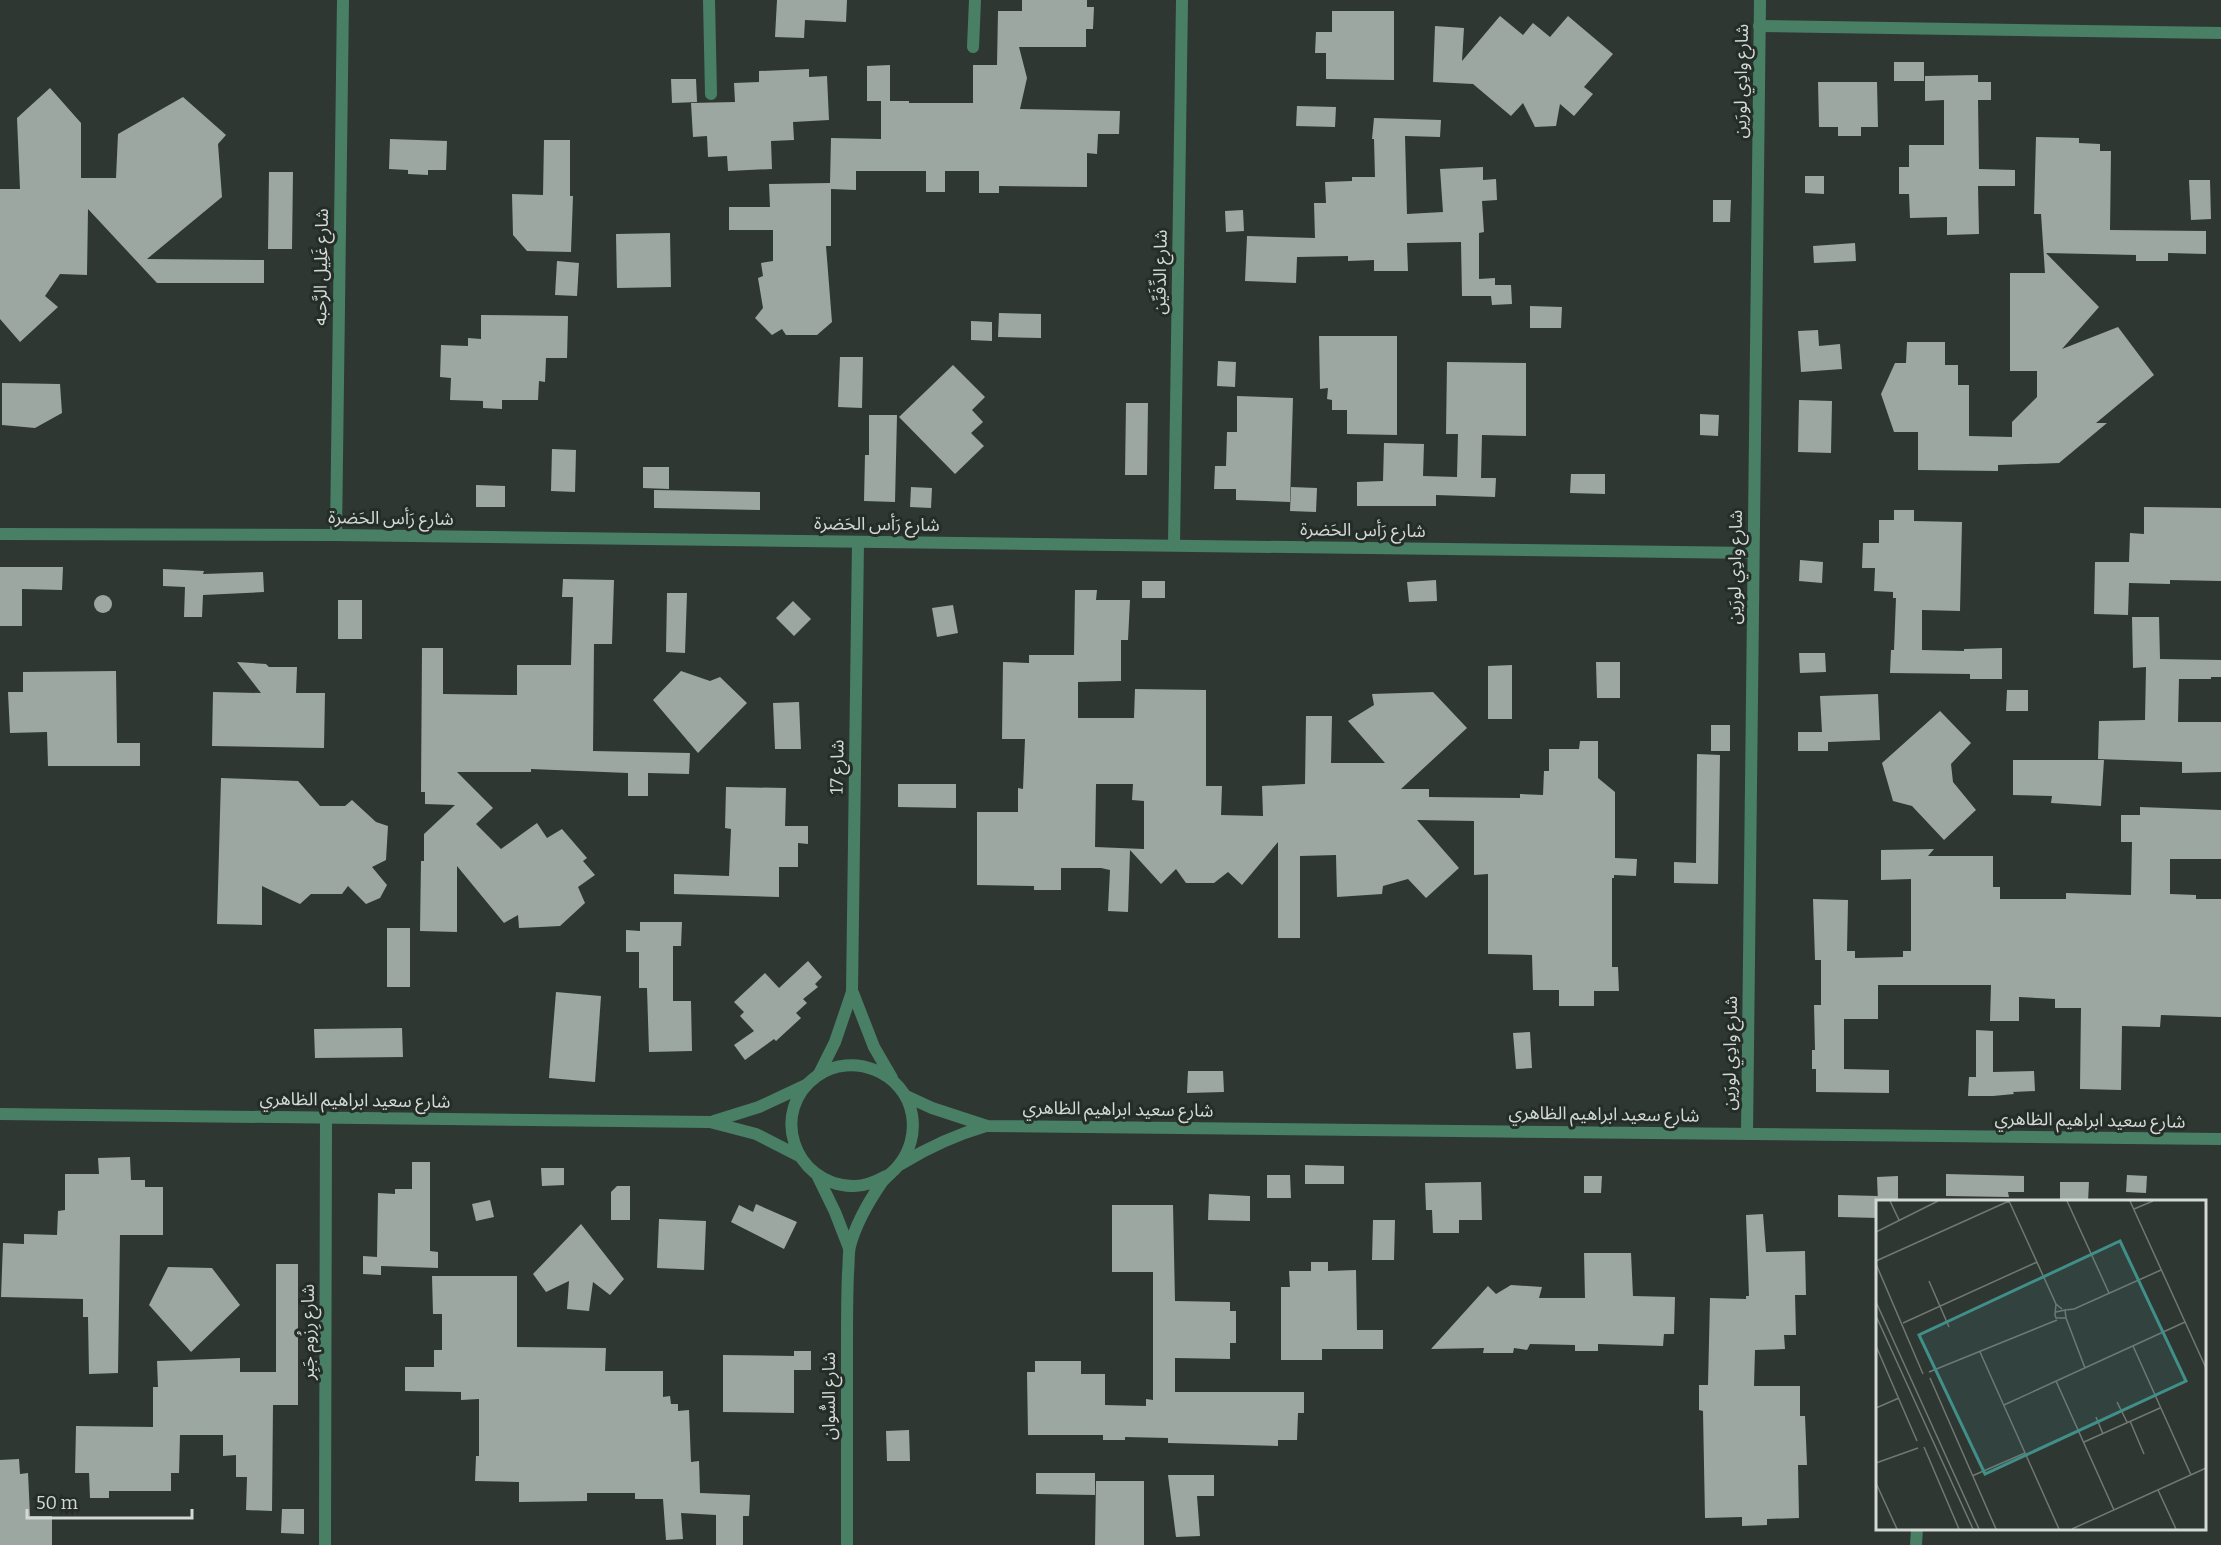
<svg xmlns="http://www.w3.org/2000/svg" width="2221" height="1545" viewBox="0 0 2221 1545" font-family="Bitter,'Noto Sans Arabic',serif">
  <rect width="100%" height="100%" fill="#2f3733"/>
  <g fill="#9da7a1" fill-rule="evenodd">
    <polygon points="777,0 847,0 846,22 805,20 804,38 775,37"/>
    <polygon points="1022,0 1087,0 1087,7 1094,7 1093,29 1086,29 1086,47 1019,47 1027,78 1020,109 1120,111 1119,134 1098,134 1097,154 1087,153 1087,187 999,186 999,193 979,193 979,171 945,171 945,192 926,192 926,171 856,171 856,190 831,189 831,246 826,246 832,322 817,335 786,335 782,329 772,335 755,318 763,308 758,278 763,276 761,263 773,261 773,230 729,230 729,207 770,207 769,184 830,183 831,138 881,139 881,101 867,101 867,66 890,65 890,101 883,101 909,101 909,103 973,103 973,65 997,65 998,11 1022,11"/>
    <polygon points="1332,11 1394,11 1394,80 1326,79 1326,53 1315,53 1316,32 1332,32"/>
    <polygon points="1500,16 1523,35 1533,23 1550,37 1568,16 1613,54 1584,87 1593,94 1574,116 1560,104 1556,126 1535,127 1523,103 1511,116 1473,84 1433,82 1435,26 1464,28 1462,61"/>
    <rect x="1894" y="62" width="30" height="19"/>
    <polygon points="809,69 809,77 827,76 829,120 793,122 794,140 771,141 772,169 728,171 727,156 708,157 707,136 693,137 691,103 735,102 734,83 759,82 759,71"/>
    <polygon points="1978,75 1978,82 1991,82 1991,100 1978,100 1979,169 2015,170 2015,186 1978,186 1979,234 1947,235 1947,217 1910,218 1909,194 1899,194 1899,167 1909,167 1909,145 1944,145 1944,100 1925,101 1925,76"/>
    <polygon points="671,79 696,79 697,102 672,103"/>
    <polygon points="1818,82 1877,82 1878,127 1861,127 1861,136 1838,136 1838,127 1819,127"/>
    <polygon points="50,88 81,123 81,178 116,178 118,134 183,97 226,135 218,144 222,197 147,259 264,260 264,283 157,283 88,209 87,275 60,274 45,296 58,307 20,342 0,319 0,189 20,189 17,118"/>
    <polygon points="1297,106 1336,107 1335,127 1296,126"/>
    <polygon points="1374,118 1441,120 1440,137 1405,136 1407,214 1443,212 1440,169 1483,167 1483,180 1496,179 1497,200 1482,201 1484,232 1479,233 1479,279 1495,278 1495,285 1511,285 1512,304 1492,305 1491,296 1462,296 1461,242 1407,243 1408,271 1374,271 1374,260 1348,261 1348,256 1297,257 1296,283 1245,281 1247,236 1315,238 1314,203 1326,203 1325,182 1352,181 1352,177 1375,177 1374,139 1372,139"/>
    <polygon points="2036,137 2079,138 2079,143 2100,144 2100,151 2111,151 2110,230 2206,231 2206,254 2168,253 2168,261 2136,261 2136,255 2046,253 2099,307 2062,349 2118,327 2154,375 2096,423 2107,423 2059,463 1998,465 1998,471 1918,470 1918,432 1894,432 1881,394 1895,363 1906,363 1907,342 1945,342 1945,365 1958,365 1958,385 1969,385 1969,436 2012,437 2012,422 2037,397 2037,371 2010,371 2010,273 2045,273 2041,214 2034,214"/>
    <polygon points="390,139 447,141 446,170 428,170 428,175 408,174 408,170 389,169"/>
    <polygon points="544,140 570,140 570,196 573,196 571,252 527,251 513,235 512,194 543,195"/>
    <polygon points="269,172 293,172 292,249 268,249"/>
    <polygon points="1805,176 1824,176 1824,194 1805,193"/>
    <polygon points="2189,180 2210,180 2211,219 2191,220"/>
    <polygon points="1713,200 1731,200 1730,222 1713,222"/>
    <polygon points="1243,210 1244,231 1226,232 1225,211"/>
    <polygon points="670,233 671,287 617,288 616,234"/>
    <polygon points="1855,243 1856,261 1814,263 1813,246"/>
    <polygon points="557,261 579,263 577,296 555,295"/>
    <polygon points="1530,306 1562,307 1561,328 1530,328"/>
    <polygon points="999,313 1041,314 1041,338 998,337"/>
    <polygon points="481,315 568,316 567,358 546,358 545,382 539,381 538,400 502,400 502,409 483,408 483,401 450,400 451,378 440,377 441,345 468,346 468,338 481,339"/>
    <polygon points="971,321 992,322 992,341 971,340"/>
    <polygon points="1818,330 1819,346 1840,344 1842,369 1801,372 1798,331"/>
    <polygon points="1319,336 1397,336 1397,435 1347,434 1347,410 1332,410 1332,400 1327,399 1328,388 1320,389"/>
    <polygon points="840,357 863,357 862,408 838,407"/>
    <polygon points="1218,361 1236,362 1235,387 1217,386"/>
    <polygon points="1447,362 1526,363 1526,436 1482,435 1481,478 1496,478 1495,497 1436,495 1436,506 1357,506 1357,482 1383,481 1384,443 1424,444 1423,476 1457,477 1458,434 1446,434"/>
    <polygon points="953,365 985,397 972,410 983,422 971,433 984,446 955,474 899,417"/>
    <polygon points="2,383 60,384 62,413 35,428 2,425"/>
    <polygon points="1237,396 1293,398 1290,502 1236,500 1236,489 1214,489 1215,466 1226,466 1227,432 1237,432"/>
    <polygon points="1799,400 1832,401 1831,453 1798,452"/>
    <polygon points="1126,403 1148,403 1147,475 1125,475"/>
    <polygon points="1700,414 1719,415 1718,436 1700,435"/>
    <polygon points="869,415 897,415 895,502 864,501 865,455 869,455"/>
    <polygon points="552,449 576,450 575,492 551,491"/>
    <polygon points="643,467 669,467 669,489 643,488"/>
    <polygon points="1571,474 1605,474 1605,494 1570,493"/>
    <polygon points="476,485 505,486 505,507 476,507"/>
    <polygon points="911,487 932,488 931,508 910,507"/>
    <polygon points="1291,487 1317,488 1316,512 1290,511"/>
    <polygon points="654,490 760,492 760,510 654,508"/>
    <polygon points="2144,507 2221,508 2221,581 2170,580 2170,584 2129,583 2128,615 2094,614 2095,562 2129,562 2130,533 2144,534"/>
    <polygon points="1894,510 1914,510 1914,521 1962,522 1960,611 1922,610 1922,650 1964,651 1964,649 2002,648 2002,679 1970,679 1970,674 1890,673 1891,650 1894,650 1896,598 1893,598 1893,592 1874,591 1875,568 1862,568 1863,543 1879,543 1879,520 1894,520"/>
    <polygon points="1800,560 1823,562 1822,583 1799,581"/>
    <polygon points="0,567 63,567 62,590 22,589 22,626 0,626"/>
    <polygon points="163,569 204,571 203,574 263,572 264,592 203,595 202,617 184,617 185,587 163,586"/>
    <polygon points="563,579 614,580 612,644 594,644 593,751 690,753 689,774 648,773 648,796 628,796 628,773 531,769 531,772 457,772 493,808 476,824 501,849 537,823 547,838 562,829 587,858 583,861 595,875 578,887 585,903 560,926 519,928 518,915 504,923 457,866 457,932 420,931 421,861 424,861 424,834 455,805 425,804 425,792 421,792 422,648 443,648 443,694 517,695 517,665 571,665 573,597 562,597"/>
    <polygon points="1436,580 1437,601 1409,602 1407,582"/>
    <rect x="1142" y="581" width="23" height="17"/>
    <path d="M 1075,590 L 1097,590 L 1096,600 L 1130,600 L 1128,640 L 1121,640 L 1121,681 L 1078,682 L 1078,718 L 1134,718 L 1135,689 L 1206,690 L 1206,786 L 1222,786 L 1221,815 L 1263,816 L 1262,786 L 1305,784 L 1306,716 L 1332,716 L 1331,763 L 1385,763 L 1348,721 L 1374,705 L 1372,694 L 1433,692 L 1467,728 L 1401,789 L 1429,789 L 1429,797 L 1520,798 L 1520,794 L 1543,795 L 1544,771 L 1549,771 L 1549,749 L 1579,749 L 1580,741 L 1598,741 L 1598,778 L 1615,792 L 1615,858 L 1637,859 L 1636,876 L 1614,875 L 1614,878 L 1612,878 L 1612,967 L 1618,967 L 1619,991 L 1594,991 L 1594,1006 L 1559,1006 L 1559,990 L 1533,990 L 1532,955 L 1488,954 L 1488,874 L 1474,875 L 1474,821 L 1417,820 L 1459,868 L 1426,898 L 1408,879 L 1383,886 L 1382,894 L 1337,897 L 1336,855 L 1300,856 L 1300,938 L 1278,938 L 1278,842 L 1242,885 L 1228,872 L 1214,883 L 1186,883 L 1176,869 L 1161,884 L 1130,850 L 1128,912 L 1108,911 L 1110,870 L 1101,868 L 1061,868 L 1061,890 L 1034,890 L 1034,886 L 977,885 L 977,812 L 1018,812 L 1018,788 L 1023,789 L 1025,739 L 1002,739 L 1003,662 L 1029,663 L 1029,655 L 1074,655 ZM 1096,784 L 1133,784 L 1132,800 L 1144,801 L 1144,849 L 1095,847 Z"/>
    <polygon points="667,593 687,593 685,653 666,652"/>
    <circle cx="103" cy="604" r="9"/>
    <rect x="338" y="600" width="24" height="39"/>
    <polygon points="793,601 811,619 794,636 776,618"/>
    <polygon points="953,605 958,633 937,637 932,608"/>
    <polygon points="2132,617 2159,617 2160,659 2221,660 2221,677 2211,677 2211,679 2179,679 2178,722 2221,722 2221,772 2182,773 2182,762 2098,759 2099,721 2145,720 2146,667 2133,668"/>
    <polygon points="1799,653 1825,653 1826,672 1800,673"/>
    <polygon points="237,662 266,664 269,667 297,667 296,693 325,693 324,748 212,746 213,692 261,693"/>
    <polygon points="1596,662 1620,662 1620,698 1597,698"/>
    <polygon points="1512,665 1512,719 1488,719 1488,666"/>
    <polygon points="116,671 117,743 140,743 140,766 48,766 47,732 10,733 8,692 23,692 23,672"/>
    <polygon points="681,671 710,681 720,677 747,703 698,753 653,700"/>
    <polygon points="2007,690 2028,690 2028,711 2006,711"/>
    <polygon points="1878,694 1880,740 1828,742 1828,751 1798,751 1798,732 1822,732 1820,696"/>
    <polygon points="799,702 801,749 775,749 773,703"/>
    <polygon points="1940,711 1971,743 1951,764 1953,782 1976,810 1944,840 1912,806 1893,801 1882,763"/>
    <rect x="1711" y="725" width="19" height="26"/>
    <polygon points="1697,754 1720,755 1718,884 1674,883 1674,862 1696,863"/>
    <polygon points="2013,760 2104,760 2101,806 2051,803 2052,796 2013,795"/>
    <polygon points="221,778 298,781 320,806 345,806 352,800 376,822 388,826 386,860 372,867 387,885 380,898 366,904 348,886 342,894 311,894 300,904 262,886 262,925 217,924"/>
    <polygon points="898,784 956,784 956,808 898,807"/>
    <polygon points="726,787 786,788 785,826 808,826 808,844 798,843 798,867 779,867 779,897 674,894 674,874 729,876 731,829 725,828"/>
    <polygon points="2140,807 2221,810 2221,859 2170,859 2170,894 2196,895 2196,899 2221,899 2221,1017 2161,1015 2160,1027 2122,1026 2121,1090 2080,1089 2081,1008 2055,1008 2055,999 2019,997 2019,1021 1990,1021 1991,985 1878,985 1878,1019 1844,1019 1844,1069 1889,1070 1889,1093 1816,1092 1816,1069 1812,1069 1812,1050 1815,1050 1814,1005 1821,1005 1821,960 1815,960 1813,899 1848,900 1847,951 1855,951 1855,958 1903,957 1903,951 1911,951 1911,879 1881,880 1881,850 1934,849 1928,856 1993,856 1993,887 2000,887 2000,899 2066,899 2066,893 2131,895 2132,842 2121,842 2121,815 2140,815"/>
    <polygon points="640,922 682,922 681,946 673,946 673,1001 691,1001 692,1051 649,1052 647,988 639,988 639,952 626,952 626,930 640,931"/>
    <rect x="387" y="928" width="23" height="59"/>
    <polygon points="808,961 822,977 815,984 818,987 803,999 807,1003 796,1013 801,1018 776,1041 774,1039 745,1060 734,1045 754,1031 740,1016 744,1012 734,1002 765,973 779,988"/>
    <polygon points="556,992 601,996 595,1082 549,1078"/>
    <polygon points="402,1028 403,1057 315,1058 314,1029"/>
    <polygon points="1976,1030 1993,1031 1993,1072 2034,1071 2035,1091 2013,1092 2014,1094 1993,1096 1968,1096 1969,1077 1976,1077"/>
    <polygon points="1530,1032 1532,1068 1516,1069 1513,1033"/>
    <polygon points="1188,1071 1223,1071 1224,1092 1187,1093"/>
    <polygon points="130,1157 131,1180 145,1180 145,1187 163,1187 163,1235 120,1235 118,1373 89,1374 88,1317 83,1317 83,1299 1,1297 3,1243 24,1244 24,1234 57,1235 58,1211 65,1210 65,1174 99,1174 98,1158"/>
    <polygon points="412,1162 430,1162 430,1251 438,1252 438,1268 381,1266 381,1275 363,1274 363,1256 377,1257 378,1193 395,1194 395,1189 412,1189"/>
    <polygon points="1305,1165 1344,1166 1344,1184 1305,1184"/>
    <polygon points="541,1168 564,1168 564,1185 542,1186"/>
    <polygon points="1946,1174 2024,1176 2024,1192 2008,1192 2009,1197 1946,1196"/>
    <polygon points="1267,1175 1290,1175 1291,1198 1267,1198"/>
    <polygon points="2127,1175 2147,1176 2146,1193 2126,1192"/>
    <polygon points="1584,1176 1602,1176 1601,1193 1584,1193"/>
    <polygon points="1898,1176 1898,1202 1878,1202 1877,1177"/>
    <polygon points="1481,1182 1482,1220 1459,1220 1459,1233 1433,1233 1432,1210 1426,1210 1425,1183"/>
    <polygon points="2060,1182 2089,1182 2088,1202 2060,1202"/>
    <polygon points="617,1186 630,1186 630,1220 611,1220 611,1192"/>
    <polygon points="1209,1194 1250,1196 1250,1221 1208,1220"/>
    <polygon points="1838,1195 1878,1196 1878,1218 1838,1217"/>
    <polygon points="490,1200 494,1217 476,1221 472,1204"/>
    <polygon points="756,1204 797,1222 784,1249 731,1222 739,1205 753,1212"/>
    <polygon points="1112,1205 1173,1205 1175,1301 1230,1302 1230,1311 1236,1311 1236,1343 1230,1343 1230,1359 1175,1358 1175,1392 1304,1392 1304,1413 1298,1413 1297,1440 1278,1440 1278,1446 1168,1443 1168,1438 1125,1437 1125,1440 1103,1440 1103,1435 1028,1435 1027,1372 1035,1372 1035,1361 1081,1361 1081,1374 1105,1374 1105,1405 1146,1406 1146,1399 1153,1400 1153,1272 1112,1272"/>
    <polygon points="1763,1214 1766,1252 1805,1251 1806,1295 1795,1295 1796,1335 1784,1335 1785,1349 1755,1350 1754,1386 1800,1386 1800,1416 1805,1416 1807,1465 1798,1465 1799,1518 1767,1519 1767,1525 1742,1526 1742,1517 1705,1518 1703,1411 1699,1410 1699,1385 1708,1385 1710,1298 1746,1299 1746,1296 1749,1296 1746,1215"/>
    <polygon points="659,1219 706,1221 704,1270 657,1268"/>
    <polygon points="1373,1220 1395,1220 1394,1260 1372,1260"/>
    <polygon points="581,1224 624,1279 610,1295 593,1282 589,1311 567,1309 569,1281 546,1292 533,1274"/>
    <polygon points="1584,1253 1631,1253 1633,1296 1675,1297 1674,1334 1664,1334 1663,1346 1598,1344 1598,1351 1575,1351 1575,1345 1530,1344 1527,1350 1514,1348 1513,1353 1483,1353 1484,1348 1431,1349 1488,1286 1496,1294 1511,1285 1542,1287 1539,1298 1585,1298"/>
    <polygon points="1311,1262 1328,1262 1328,1271 1356,1270 1357,1330 1383,1330 1383,1349 1322,1349 1322,1360 1281,1360 1281,1287 1290,1287 1289,1271 1311,1271"/>
    <polygon points="276,1264 298,1264 298,1405 273,1405 272,1511 246,1510 247,1477 236,1477 236,1455 223,1456 223,1435 180,1435 179,1473 171,1473 171,1491 109,1491 109,1498 90,1498 89,1473 75,1473 76,1426 153,1427 153,1387 158,1387 157,1361 240,1358 240,1372 276,1372"/>
    <polygon points="168,1267 212,1268 240,1305 191,1352 149,1305"/>
    <polygon points="432,1276 517,1276 517,1347 606,1348 605,1371 663,1371 663,1397 670,1396 671,1404 678,1404 678,1411 689,1410 691,1462 699,1461 700,1493 750,1495 749,1516 743,1516 743,1545 716,1545 716,1515 681,1513 683,1539 666,1540 663,1499 635,1499 635,1493 587,1493 587,1501 519,1502 519,1482 475,1481 476,1456 479,1456 479,1399 461,1400 461,1392 405,1391 405,1367 434,1367 434,1350 442,1350 442,1314 433,1314"/>
    <polygon points="794,1351 811,1351 811,1370 794,1370 794,1413 723,1412 723,1355 794,1356"/>
    <polygon points="909,1430 910,1461 887,1461 886,1431"/>
    <polygon points="19,1459 20,1474 28,1473 30,1516 52,1516 52,1545 0,1545 0,1460"/>
    <polygon points="1036,1473 1095,1473 1095,1495 1036,1494"/>
    <polygon points="1168,1475 1214,1475 1214,1496 1197,1496 1200,1536 1176,1537"/>
    <polygon points="1096,1481 1144,1481 1144,1545 1095,1545"/>
    <polygon points="282,1509 304,1509 304,1534 281,1533"/>
  </g>
  <g fill="none" stroke-linecap="round" stroke-linejoin="round">
    <g stroke="#498065" stroke-width="12">
      <polyline points="709,0 711,94"/>
      <polyline points="1759,26 2221,33"/>
      <polyline points="973,47 975,0"/>
      <polyline points="0,534 336,535 1753,553"/>
      <polyline points="336,535 343,0"/>
      <polyline points="1174,545 1182,0"/>
      <polyline points="853,993 874,1047 892,1078"/>
      <polyline points="819,1074 835,1042 852,992 858,542"/>
      <polyline points="906,1096 932,1108 987,1126 2221,1139"/>
      <polyline points="0,1114 710,1122 756,1134 799,1156"/>
      <polyline points="714,1121 759,1107 806,1085"/>
      <polyline points="1747,1134 1760,0"/>
      <path d="M 901,1164 C 929,1147 955,1135 986,1126"/>
      <polyline points="818,1177 835,1212 849,1248"/>
      <polyline points="325,1545 326,1118"/>
      <path d="M 847,1545 C 847,1479 847,1412 847,1346 C 847,1322 847,1297 848,1273 C 849,1265 848,1255 850,1246 C 856,1223 869,1201 882,1182 C 887,1176 893,1172 898,1166 C 910,1152 915,1133 912,1115 C 905,1072 852,1051 817,1076 C 769,1110 793,1184 852,1186 C 864,1187 875,1182 886,1176"/>
      <polyline points="1916,1545 1917,1528"/>
    </g>
  </g>
  <g text-anchor="middle" stroke-width="6" stroke-linejoin="round" paint-order="stroke">
    <g font-size="18" fill="#d4d9d6" stroke="#252d29">
      <text transform="translate(1741 81) rotate(-89)" y="6">شارع وادِي لورَين</text>
      <text transform="translate(321 267) rotate(-89)" y="6">شارع غَلِيل الرَّحبه</text>
      <text transform="translate(1160 272) rotate(-89)" y="6">شارع الدِّفَيِّن</text>
      <text transform="translate(391 518) rotate(1)" y="6">شارع رَأس الحَضرة</text>
      <text transform="translate(877 524) rotate(1)" y="6">شارع رَأس الحَضرة</text>
      <text transform="translate(1363 530) rotate(1)" y="6">شارع رَأس الحَضرة</text>
      <text transform="translate(1735 567) rotate(-89)" y="6">شارع وادِي لورَين</text>
      <text transform="translate(837 767) rotate(-89)" y="6">شارع 17</text>
      <text transform="translate(1730 1053) rotate(-89)" y="6">شارع وادِي لورَين</text>
      <text transform="translate(355 1100) rotate(1)" y="6">شارع سعيد ابراهيم الظاهري</text>
      <text transform="translate(1118 1109) rotate(1)" y="6">شارع سعيد ابراهيم الظاهري</text>
      <text transform="translate(1604 1114) rotate(1)" y="6">شارع سعيد ابراهيم الظاهري</text>
      <text transform="translate(2090 1120) rotate(1)" y="6">شارع سعيد ابراهيم الظاهري</text>
      <text transform="translate(308 1332) rotate(-90)" y="6">شارع رِزُوم جَبِر</text>
      <text transform="translate(829 1396) rotate(-90)" y="6">شارع السُّوان</text>
    </g>
  </g>
  <g transform="translate(1876 1200)">
    <rect width="330" height="330" fill="#2f3733"/>
    <path fill="none" stroke="#717874" stroke-width="1.5" d="M 14,1 L 23,20M 133,1 L 180,104 L 186,109M 191,1 L 233,93M 254,1 L 330,168M 258,9 L 277,1M 0,32 L 62,1M 0,61 L 133,1M 0,64 L 47,174M 53,81 L 73,127M 0,102 L 103,329M 189,110 L 198,109 L 285,70M 180,112 L 189,110 L 190,118 L 180,118 L 179,115 L 180,104M 0,116 L 97,329M 190,118 L 209,168M 27,123 L 161,62M 0,146 L 41,241M 257,146 L 315,275M 104,152 L 183,329M 53,172 L 181,120M 54,178 L 120,329M 180,181 L 238,310M 241,202 L 251,222M 128,205 L 309,122M 0,208 L 23,198M 220,217 L 227,234M 254,221 L 268,254M 208,242 L 284,208M 48,247 L 83,329M 0,263 L 42,248M 96,276 L 149,253M 0,283 L 21,329M 282,290 L 300,329M 196,329 L 330,268"/>
    <path fill="#408f88" fill-opacity="0.15" stroke="#408f88" stroke-width="3" d="M 244,41 L 310,181 L 109,274 L 43,135 Z"/>
    <rect width="330" height="330" fill="none" stroke="#d4d9d6" stroke-width="3"/>
  </g>
  <path d="M27 1509v9h165v-9" fill="none" stroke="#d4d9d6" stroke-width="3"/>
  <text x="36" y="1509" font-size="18" fill="#d4d9d6" stroke="#252d29" stroke-width="4.5" paint-order="stroke">50 m</text>
</svg>
